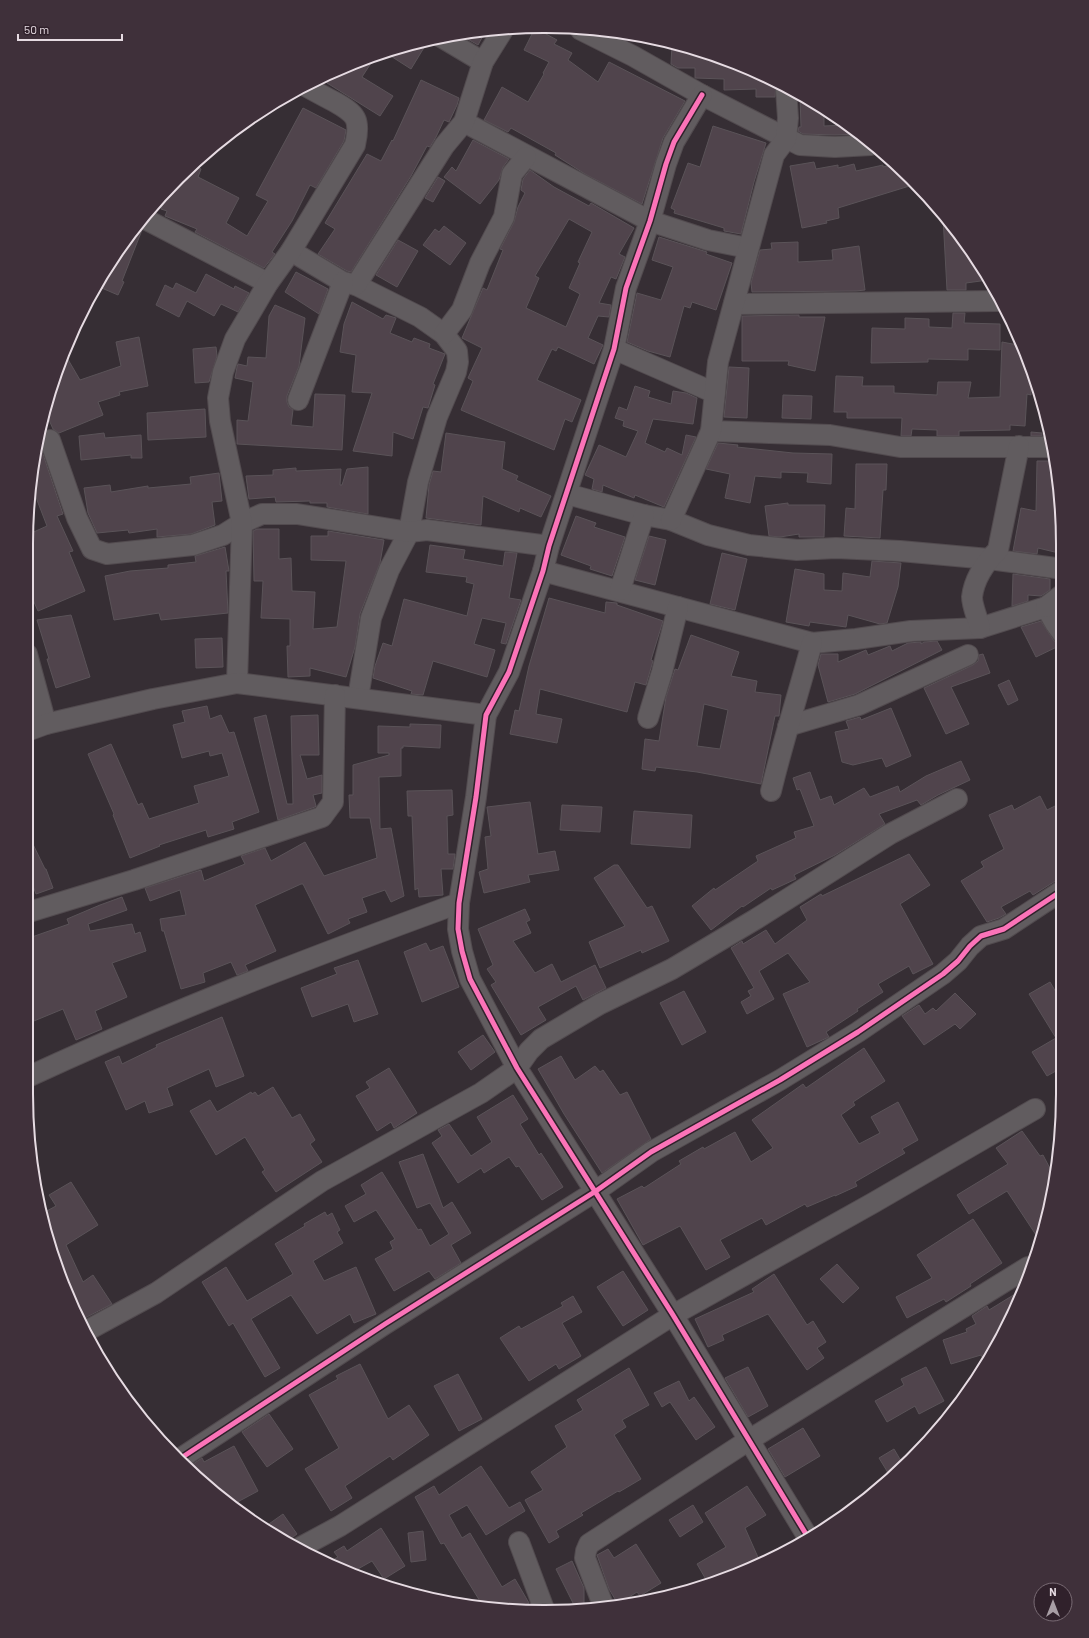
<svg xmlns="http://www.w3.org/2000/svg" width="1089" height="1638" viewBox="0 0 1089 1638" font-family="Barlow,sans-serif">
  <rect width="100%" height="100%" fill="#362e34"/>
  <g fill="#50444c" stroke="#5a5358" fill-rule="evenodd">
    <polygon points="535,28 557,40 554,44 572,53 568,60 598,82 609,62 685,101 663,138 642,204 585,174 555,155 556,153 511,128 508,132 484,120 502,87 528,102 544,74 543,73 549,62 524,50"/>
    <polygon points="485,32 478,45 459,34"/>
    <polygon points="428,41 411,69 386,53"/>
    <polygon points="672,44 743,65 776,83 775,97 756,97 756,89 724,90 724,79 695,78 695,68 678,68 671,64"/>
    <polygon points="375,57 362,77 393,96 380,116 327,83 334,72 346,66"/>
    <polygon points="421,80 459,98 457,105 449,122 444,120 436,137 430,147 427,146 411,176 351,272 347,271 318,254 335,229 325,223 367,154 381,161 392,140 393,141"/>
    <polygon points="800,96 824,109 824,126 847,125 858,134 835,135 803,134 798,131 799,127 801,127"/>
    <polygon points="303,108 346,130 344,141 316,188 310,185 292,221 272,252 275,254 264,268 195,232 197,229 165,216 167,211 161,209 170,187 178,178 193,165 201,169 198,177 239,198 226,223 247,236 268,201 256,195"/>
    <polygon points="713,126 766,143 754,182 741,234 724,231 724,228 674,213 675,210 671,208 688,163 700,167"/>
    <polygon points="473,140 509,159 503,167 499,180 480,204 444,177 452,167 456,171"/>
    <polygon points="814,162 816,169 838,165 838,168 854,164 856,171 883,165 883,167 894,164 911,178 916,184 838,208 839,218 826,221 827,223 802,228 790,166"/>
    <path d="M 530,170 L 554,187 L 589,206 L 591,203 L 634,228 L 619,254 L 625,257 L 616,279 L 611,277 L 599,303 L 611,305 L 609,317 L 598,316 L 588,338 L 603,345 L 594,364 L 558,347 L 556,351 L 552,349 L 537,380 L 581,400 L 572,422 L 565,419 L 554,450 L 461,410 L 473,381 L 468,378 L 482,348 L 462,338 L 483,288 L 487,290 L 503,250 L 500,249 L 514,222 L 518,207 L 525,193 L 521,190 L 523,179 ZM 569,219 L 592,232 L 578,262 L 580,263 L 569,288 L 580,294 L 566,327 L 526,308 L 539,278 L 535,276 Z"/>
    <polygon points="438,177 445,181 433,202 425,198"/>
    <polygon points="943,217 975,256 988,280 966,283 966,290 947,290"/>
    <polygon points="135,226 142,230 122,281 124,282 118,295 97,286"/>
    <polygon points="444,226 466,243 450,265 423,245 435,229 439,232"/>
    <polygon points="659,237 707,252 706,254 732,263 716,310 692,302 690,308 684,306 670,357 648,351 627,342 637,293 661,300 673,267 652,260"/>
    <polygon points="398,240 418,251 397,287 376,275"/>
    <polygon points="798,242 798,262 833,260 832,250 859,246 865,290 856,291 752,292 751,283 760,250 772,249 771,243"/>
    <polygon points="296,272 328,289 319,314 285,292"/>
    <polygon points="206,274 234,289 235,286 249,293 238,312 221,304 214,316 187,301 179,317 156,305 165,285 173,289 176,283 196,293"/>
    <polygon points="352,302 383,319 386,315 396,318 390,333 412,342 414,338 430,344 429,348 445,354 433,384 435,385 428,408 423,407 413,439 393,432 392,456 353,451 372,393 352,392 356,355 340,352 344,324"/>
    <polygon points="275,305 305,318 299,366 287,396 287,402 289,407 293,410 291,425 313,427 315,394 345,395 342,450 237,444 237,420 248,421 253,382 235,378 237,367 238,364 247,366 248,357 266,358 269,316"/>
    <polygon points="953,313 965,313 964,323 1000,324 1000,350 968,349 968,360 928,359 928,362 871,363 872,328 905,329 905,318 929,319 929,327 952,328"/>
    <polygon points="799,315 799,317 825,317 815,371 788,365 789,361 742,361 742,316"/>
    <polygon points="139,337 148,386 119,392 120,395 98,402 103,415 59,433 53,429 46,413 66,356 80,380 121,366 116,342"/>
    <polygon points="1002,342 1023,346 1031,372 1031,395 1027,394 1025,426 1010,425 1010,430 959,431 959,436 937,436 937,430 912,429 911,436 901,436 902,418 847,418 847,412 834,412 836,376 863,377 862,386 894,386 894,393 937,395 938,382 971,382 968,398 1000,397"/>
    <polygon points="216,347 217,356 209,382 195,383 193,349"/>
    <polygon points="729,367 749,368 747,418 724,417"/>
    <polygon points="635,386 650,391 648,397 671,404 673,391 686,393 697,398 693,424 653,419 645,443 665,452 667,448 682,455 686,435 696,437 664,507 635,495 634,498 603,485 602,492 592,489 594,479 585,475 599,445 626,457 638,431 623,426 624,421 615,418 619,407 627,410"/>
    <polygon points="783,395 812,396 811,419 782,418"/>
    <polygon points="205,409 206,437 148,440 147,413"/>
    <polygon points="1031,432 1042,433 1042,436 1031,436"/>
    <polygon points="104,433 105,438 141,435 142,458 131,458 131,455 81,460 79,436"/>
    <polygon points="446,433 505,442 502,469 518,476 516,480 551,496 541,517 520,508 519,512 483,496 481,525 426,518 429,485 433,471 441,472"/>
    <polygon points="38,439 63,514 57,516 73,551 69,552 85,591 38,611 26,584 26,544 27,535 47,526 32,487"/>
    <polygon points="718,443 738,445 737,447 793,453 832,454 831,484 807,482 808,473 781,472 781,478 755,476 750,503 725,498 730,474 706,469"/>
    <polygon points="1037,461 1055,461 1063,554 1038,548 1037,554 1013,551 1021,508 1036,511"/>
    <polygon points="856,464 887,464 886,490 883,490 880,538 844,536 846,508 855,509"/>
    <polygon points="368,467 368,514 327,507 327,503 310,503 310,501 276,502 275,497 249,499 246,476 273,475 273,470 296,468 296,471 341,469 340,485 342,485 347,469"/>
    <polygon points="219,473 222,501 212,502 215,525 191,534 157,537 157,529 129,533 128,530 97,533 88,513 84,488 110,485 111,492 148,486 148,488 191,484 190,477"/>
    <polygon points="788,503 788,505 825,505 824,537 799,537 799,534 780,537 769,536 765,506"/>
    <polygon points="576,516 596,523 594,527 625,537 612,576 590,569 591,566 561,555"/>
    <polygon points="257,529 279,529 279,559 291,558 292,591 315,592 313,629 337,627 346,561 311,560 311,536 328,536 328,531 384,540 380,563 360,614 355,647 346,677 310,668 310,676 288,677 287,646 290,646 290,619 261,618 263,581 254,581 253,531"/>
    <polygon points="649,536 666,540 655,585 635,580"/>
    <polygon points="430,545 465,550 463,559 503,566 505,552 517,553 509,598 521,600 506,644 501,643 506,623 482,618 474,644 495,650 487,677 433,661 423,695 411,694 412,691 373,678 375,666 383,643 392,646 404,599 467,616 474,584 466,582 467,577 426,572"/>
    <polygon points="225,547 229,571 226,571 228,613 161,620 159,613 114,620 105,576 130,571 168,568 168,565 196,562 195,556"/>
    <polygon points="722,553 747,559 735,610 710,604"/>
    <polygon points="872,561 901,563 898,587 887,623 880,624 848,615 846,627 810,622 809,626 786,622 795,569 824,574 824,590 842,591 843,573 870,577"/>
    <polygon points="1013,574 1050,579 1050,590 1041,596 1028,595 1028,601 1012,606"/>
    <polygon points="549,598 605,613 606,602 617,603 617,605 663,621 651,660 653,661 646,685 635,682 627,712 540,689 536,714 562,719 557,743 510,734 515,710 519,711 529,666"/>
    <polygon points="71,615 90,677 56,688 47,659 49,659 37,620"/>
    <polygon points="1041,621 1054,641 1061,645 1036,657 1021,627"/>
    <path d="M 691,635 L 739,652 L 731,676 L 757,681 L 755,692 L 781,695 L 779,716 L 775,716 L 761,784 L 697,772 L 656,767 L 655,771 L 642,769 L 645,739 L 659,741 L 666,697 L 675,669 L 678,670 ZM 704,704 L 728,710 L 720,749 L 697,746 Z"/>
    <polygon points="222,638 223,667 196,668 195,639"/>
    <polygon points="937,641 942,650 855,694 828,702 818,665 821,654 838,654 838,662 866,650 868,655 890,646 892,651 908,643 921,642 921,644 924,642"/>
    <polygon points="983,654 990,673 951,687 969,724 946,734 924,688 973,665 978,661 979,655"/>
    <polygon points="1009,680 1018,700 1008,705 998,685"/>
    <polygon points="207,706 210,719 221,715 229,733 234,732 259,812 232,822 234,829 208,837 206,830 159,845 160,846 130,858 113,815 114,814 88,754 111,744 138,805 142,803 149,819 199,803 194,786 229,776 222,753 210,756 209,751 182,758 173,725 185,722 182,711"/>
    <polygon points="891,708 911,756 886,767 882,758 853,765 842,762 835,732 849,729 846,721 860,717 861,720"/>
    <polygon points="266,715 287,804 293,804 291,716 318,715 319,755 300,755 307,779 322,775 322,793 313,795 316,806 315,807 278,820 254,718"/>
    <polygon points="410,724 441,725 440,748 403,746 403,748 401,748 401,776 379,777 380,829 391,828 404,896 391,902 385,890 362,898 367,912 348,919 350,923 328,934 303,884 301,884 255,905 276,951 245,965 248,971 237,975 231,962 203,973 205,982 181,989 164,931 162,931 160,919 186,915 180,890 150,901 145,888 201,870 204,881 245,864 241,856 265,848 271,861 305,842 324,876 377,858 370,818 350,818 349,795 353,795 353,765 389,755 389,753 378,753 378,726 410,727"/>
    <polygon points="961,761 970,780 938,795 921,805 917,800 879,814 885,824 835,855 794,875 796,879 772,890 771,888 743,907 742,906 711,930 692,906 714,888 715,890 758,861 756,856 796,838 794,832 814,826 800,789 797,790 793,778 810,772 820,800 831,796 834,805 864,788 870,797 898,786 900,792 926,776"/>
    <polygon points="452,790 453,815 447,816 448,854 455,854 453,869 441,869 443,895 419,897 418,888 415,890 412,816 408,816 407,791"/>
    <polygon points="1040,796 1047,810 1059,804 1063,813 1063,879 1057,880 1033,895 1030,891 1001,907 1006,914 999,918 987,922 961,881 984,867 981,862 1004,849 989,815 1012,805 1014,810"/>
    <polygon points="530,802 538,854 555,851 559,870 528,875 530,882 484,893 479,872 488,869 485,837 491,836 487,807"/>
    <polygon points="562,805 602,807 600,832 560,830"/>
    <polygon points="634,811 692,815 690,848 631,844"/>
    <polygon points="28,834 45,869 46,869 53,888 36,894 28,872"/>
    <polygon points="909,854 930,885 900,904 933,964 913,974 909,966 878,984 883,992 857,1009 858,1011 826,1032 829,1037 807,1047 783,994 810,982 788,953 759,971 774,999 747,1014 741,1002 751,996 748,991 754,988 731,948 742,941 743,944 766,930 775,944 807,920 800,907 821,894 822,896"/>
    <polygon points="614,865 618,865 647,908 652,906 669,941 642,953 641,950 600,968 589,942 625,926 594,878"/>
    <polygon points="122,897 127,910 88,924 90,931 132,924 135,934 140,932 146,951 112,963 127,997 95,1011 102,1029 76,1040 63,1009 29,1023 29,938 69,924 67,919 100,905"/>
    <polygon points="525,909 530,920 526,922 531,933 513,941 535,973 552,964 561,982 595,965 606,988 583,1000 576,986 538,1007 546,1020 521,1035 491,985 496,982 487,969 493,965 478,929"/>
    <polygon points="426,943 430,951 443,946 459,987 422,1002 404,952"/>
    <polygon points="358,960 378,1014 354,1022 348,1004 312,1017 301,988 337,974 334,968"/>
    <polygon points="1050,982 1063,1004 1063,1067 1047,1076 1032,1052 1056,1038 1029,994"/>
    <polygon points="684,991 706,1032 682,1045 660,1003"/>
    <polygon points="955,993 976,1014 960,1029 955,1024 924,1045 902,1016 919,1005 925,1014 933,1008 936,1011"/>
    <polygon points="222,1017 244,1076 216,1087 209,1069 167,1088 173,1105 149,1113 145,1101 126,1110 105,1062 119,1056 122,1064 157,1047 156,1045"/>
    <polygon points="483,1035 495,1052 471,1070 458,1052"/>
    <polygon points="864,1048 885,1081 853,1102 855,1105 841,1115 859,1144 880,1133 871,1117 898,1102 918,1140 902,1149 905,1153 855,1182 857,1186 835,1196 835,1195 807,1207 805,1204 766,1225 762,1218 720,1240 730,1257 706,1270 680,1226 643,1245 617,1199 642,1186 644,1188 681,1164 679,1161 703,1147 704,1149 735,1132 751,1162 773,1148 752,1120 803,1084 806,1088"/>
    <polygon points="561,1056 575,1080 595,1066 600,1072 603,1070 620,1095 627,1092 651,1139 602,1173 564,1114 538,1069"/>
    <polygon points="389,1068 417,1113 394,1128 391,1122 377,1131 356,1096 370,1088 366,1082"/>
    <polygon points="273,1087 292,1118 300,1114 315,1140 310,1144 322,1162 276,1192 262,1172 265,1170 245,1137 216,1155 190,1111 210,1100 217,1112 251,1092 252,1094 255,1092 258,1096"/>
    <polygon points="513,1095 528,1119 520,1124 539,1155 541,1153 563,1187 542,1200 519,1166 516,1167 509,1157 484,1173 481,1168 458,1183 432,1143 442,1136 438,1130 449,1124 471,1156 492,1142 477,1117"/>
    <polygon points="1022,1131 1040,1156 1043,1155 1055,1178 1053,1194 1038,1238 1007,1191 969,1214 957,1195 1008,1164 996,1148"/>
    <polygon points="423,1154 443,1208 452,1202 471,1233 451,1245 461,1263 435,1279 429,1271 394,1291 375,1259 393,1249 390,1242 395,1239 376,1210 354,1222 345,1206 366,1194 361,1185 382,1172 418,1230 421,1229 430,1246 449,1234 430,1203 417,1208 399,1162"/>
    <polygon points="71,1182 98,1225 66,1245 83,1282 93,1275 112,1304 83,1319 53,1260 43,1213 56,1206 49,1195"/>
    <polygon points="325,1212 327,1216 332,1213 340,1230 337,1232 343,1243 313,1261 324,1281 356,1267 376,1314 354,1323 350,1314 317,1334 291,1295 251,1319 280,1368 265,1377 233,1323 229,1326 202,1282 226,1267 247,1301 293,1274 275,1244 305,1226 304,1224"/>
    <polygon points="973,1219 1002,1263 970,1284 971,1286 946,1302 944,1299 907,1318 896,1297 932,1278 917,1255"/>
    <polygon points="837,1264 859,1288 843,1303 820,1279"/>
    <polygon points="623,1271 648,1310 623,1326 597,1287"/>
    <polygon points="774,1274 807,1325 813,1321 826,1342 817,1348 824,1358 807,1370 768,1314 722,1335 724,1340 708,1347 695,1319 754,1292 752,1289"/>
    <polygon points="1020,1291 1009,1323 985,1362 981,1355 951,1364 943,1340 967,1332 966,1329 976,1324 972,1316 987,1306 989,1310"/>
    <polygon points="573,1296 582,1312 562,1323 581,1356 559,1369 556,1364 529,1381 500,1338 519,1326 521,1329 563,1306 561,1303"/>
    <polygon points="360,1364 388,1419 409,1405 429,1435 393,1460 390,1456 345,1486 352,1498 331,1511 305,1469 339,1448 309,1395 338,1379 336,1376"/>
    <polygon points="748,1367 768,1406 748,1417 725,1378"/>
    <polygon points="926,1367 944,1401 919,1414 915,1406 887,1422 875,1401 904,1385 901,1379"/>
    <polygon points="629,1368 649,1405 622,1420 626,1427 614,1435 641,1479 619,1492 618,1491 581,1513 583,1515 556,1531 559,1537 549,1543 525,1500 543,1490 531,1472 567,1447 555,1426 583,1410 577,1400"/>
    <polygon points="458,1374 482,1419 459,1431 434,1386"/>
    <polygon points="679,1381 689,1401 694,1397 715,1427 696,1440 670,1402 662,1407 654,1393"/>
    <polygon points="269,1414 293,1449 267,1467 242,1432"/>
    <polygon points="803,1428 820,1456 785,1477 768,1449"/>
    <polygon points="234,1446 258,1491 230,1506 187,1468 202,1458 204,1462"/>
    <polygon points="894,1449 904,1466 890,1476 879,1458"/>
    <polygon points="481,1466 509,1508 520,1502 525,1511 486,1535 467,1505 449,1515 462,1538 470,1533 502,1587 515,1579 529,1603 517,1610 510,1611 483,1606 444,1543 441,1544 415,1497 434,1486 439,1495"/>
    <polygon points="747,1486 766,1515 745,1528 761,1564 743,1573 708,1583 697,1564 726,1547 705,1513"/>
    <polygon points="693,1505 703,1522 680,1537 669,1520"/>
    <polygon points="283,1514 297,1534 289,1540 266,1526"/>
    <polygon points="381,1528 405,1566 384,1579 372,1561 349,1574 329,1562 338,1557 334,1552 344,1546 347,1551"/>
    <polygon points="423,1531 426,1560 411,1562 408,1533"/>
    <polygon points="636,1544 661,1583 640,1596 637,1592 618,1604 609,1589 597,1555 608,1549 614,1558"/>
    <polygon points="572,1561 584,1588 584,1606 575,1607 556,1569"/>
  </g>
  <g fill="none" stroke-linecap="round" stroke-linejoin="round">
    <g stroke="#524b4f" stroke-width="22">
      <g id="minor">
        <polyline points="581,30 633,56 702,95 800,145 835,147 871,145"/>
        <polyline points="441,37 483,62"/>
        <polyline points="702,95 674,142 666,164 650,221 626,288 614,349 549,546 543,571 509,672 486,715 476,797 459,903 458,929 462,951 470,979 517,1068 673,1315 809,1539"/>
        <polyline points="464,122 650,221 708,240 748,248"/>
        <polyline points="143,218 268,283"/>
        <polyline points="291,251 343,282 356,285 420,317 444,334 457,351 458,362 456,372 437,417 418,482 409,532 389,570 371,618 358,698"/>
        <polyline points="356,285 444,146 464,122 483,62 503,30"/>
        <polyline points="734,304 999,301"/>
        <polyline points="444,334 462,310 480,263 504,217 512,174 526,157"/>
        <polyline points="614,349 715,393"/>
        <polyline points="298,400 343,282"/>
        <polyline points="711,431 830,435 900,447 1053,447"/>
        <polyline points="50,440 77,518 92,549 107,554 193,545 223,535 242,523 262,514 297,514 409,532 427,530 549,546"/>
        <polyline points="567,494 644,515 671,520 708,535 749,545 797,550 836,548 900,551 989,559 1063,569"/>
        <polyline points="671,520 711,431 718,362 774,155 786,139 788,118 786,89"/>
        <polyline points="543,571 812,643 856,639 911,631 980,628 1046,607 1055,623 1063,634"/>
        <polyline points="620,590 644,515"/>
        <polyline points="1046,607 1063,594"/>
        <path d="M 980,628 C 978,619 972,606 972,597 C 974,579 986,562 998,550 L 1019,446"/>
        <polyline points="27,654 46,724"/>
        <path d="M 237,683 L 242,523 L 220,421 L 218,398 L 223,372 L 235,339 L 268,283 L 291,251 L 355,145 C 361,119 356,114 335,102 C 325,97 316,92 307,87"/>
        <polyline points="648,718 662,672 678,607"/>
        <polyline points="788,726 859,705 968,655"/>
        <polyline points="27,731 46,724 153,699 237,683 486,715"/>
        <path d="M 771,791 C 783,741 799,692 812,643"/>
        <polyline points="29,912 134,880 322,817 333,802 335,695"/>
        <path d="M 30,1076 C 170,1011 314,956 459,903"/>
        <polyline points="88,1330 156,1293 322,1181 481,1093 517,1068 529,1051 541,1039 600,1004 672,969 756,919 890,834 957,799"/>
        <polyline points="178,1460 385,1324 596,1191 651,1152 780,1080 858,1032 943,974 958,961 970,946 981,936 1004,929 1063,890"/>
        <polyline points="519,1542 544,1609"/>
        <polyline points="301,1547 340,1526 673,1315 873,1203 1035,1109"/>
        <polyline points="603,1605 585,1558 586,1551 589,1544 749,1440 1028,1267"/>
      </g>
    </g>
    <use href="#minor" stroke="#615c5f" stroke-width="20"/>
    <g stroke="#30212b" stroke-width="8">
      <g id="cycleway">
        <polyline points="702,95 674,142 666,164 650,221 626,288 614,349 549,546 543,571 509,672 486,715 476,797 459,903 458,929 462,951 470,979 517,1068 673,1315 809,1539"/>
        <polyline points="178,1460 385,1324 596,1191 651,1152 780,1080 858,1032 943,974 958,961 970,946 981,936 1004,929 1063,890"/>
      </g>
    </g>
    <use href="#cycleway" stroke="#fb73b8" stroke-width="5"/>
  </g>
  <path d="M0 0H1089V1638H0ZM544 33H545A511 511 0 0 1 1056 544V1094A511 511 0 0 1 545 1605H544A511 511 0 0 1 33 1094V544A511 511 0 0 1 544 33Z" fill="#3f303a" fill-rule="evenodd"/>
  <path fill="none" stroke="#e6dbe2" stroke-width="2" d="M544 33H545A511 511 0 0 1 1056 544V1094A511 511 0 0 1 545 1605H544A511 511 0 0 1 33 1094V544A511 511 0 0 1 544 33Z"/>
  <g transform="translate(1053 1602)"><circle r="19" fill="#30212b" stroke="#796b74"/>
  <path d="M0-3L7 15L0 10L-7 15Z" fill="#a89ea5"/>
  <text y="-6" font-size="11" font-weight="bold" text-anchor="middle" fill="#e6dbe2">N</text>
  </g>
  <path d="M18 34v6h104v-6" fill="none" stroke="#e6dbe2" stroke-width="2"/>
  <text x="24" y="34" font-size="12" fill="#e6dbe2" stroke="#30212b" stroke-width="3" paint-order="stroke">50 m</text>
</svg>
